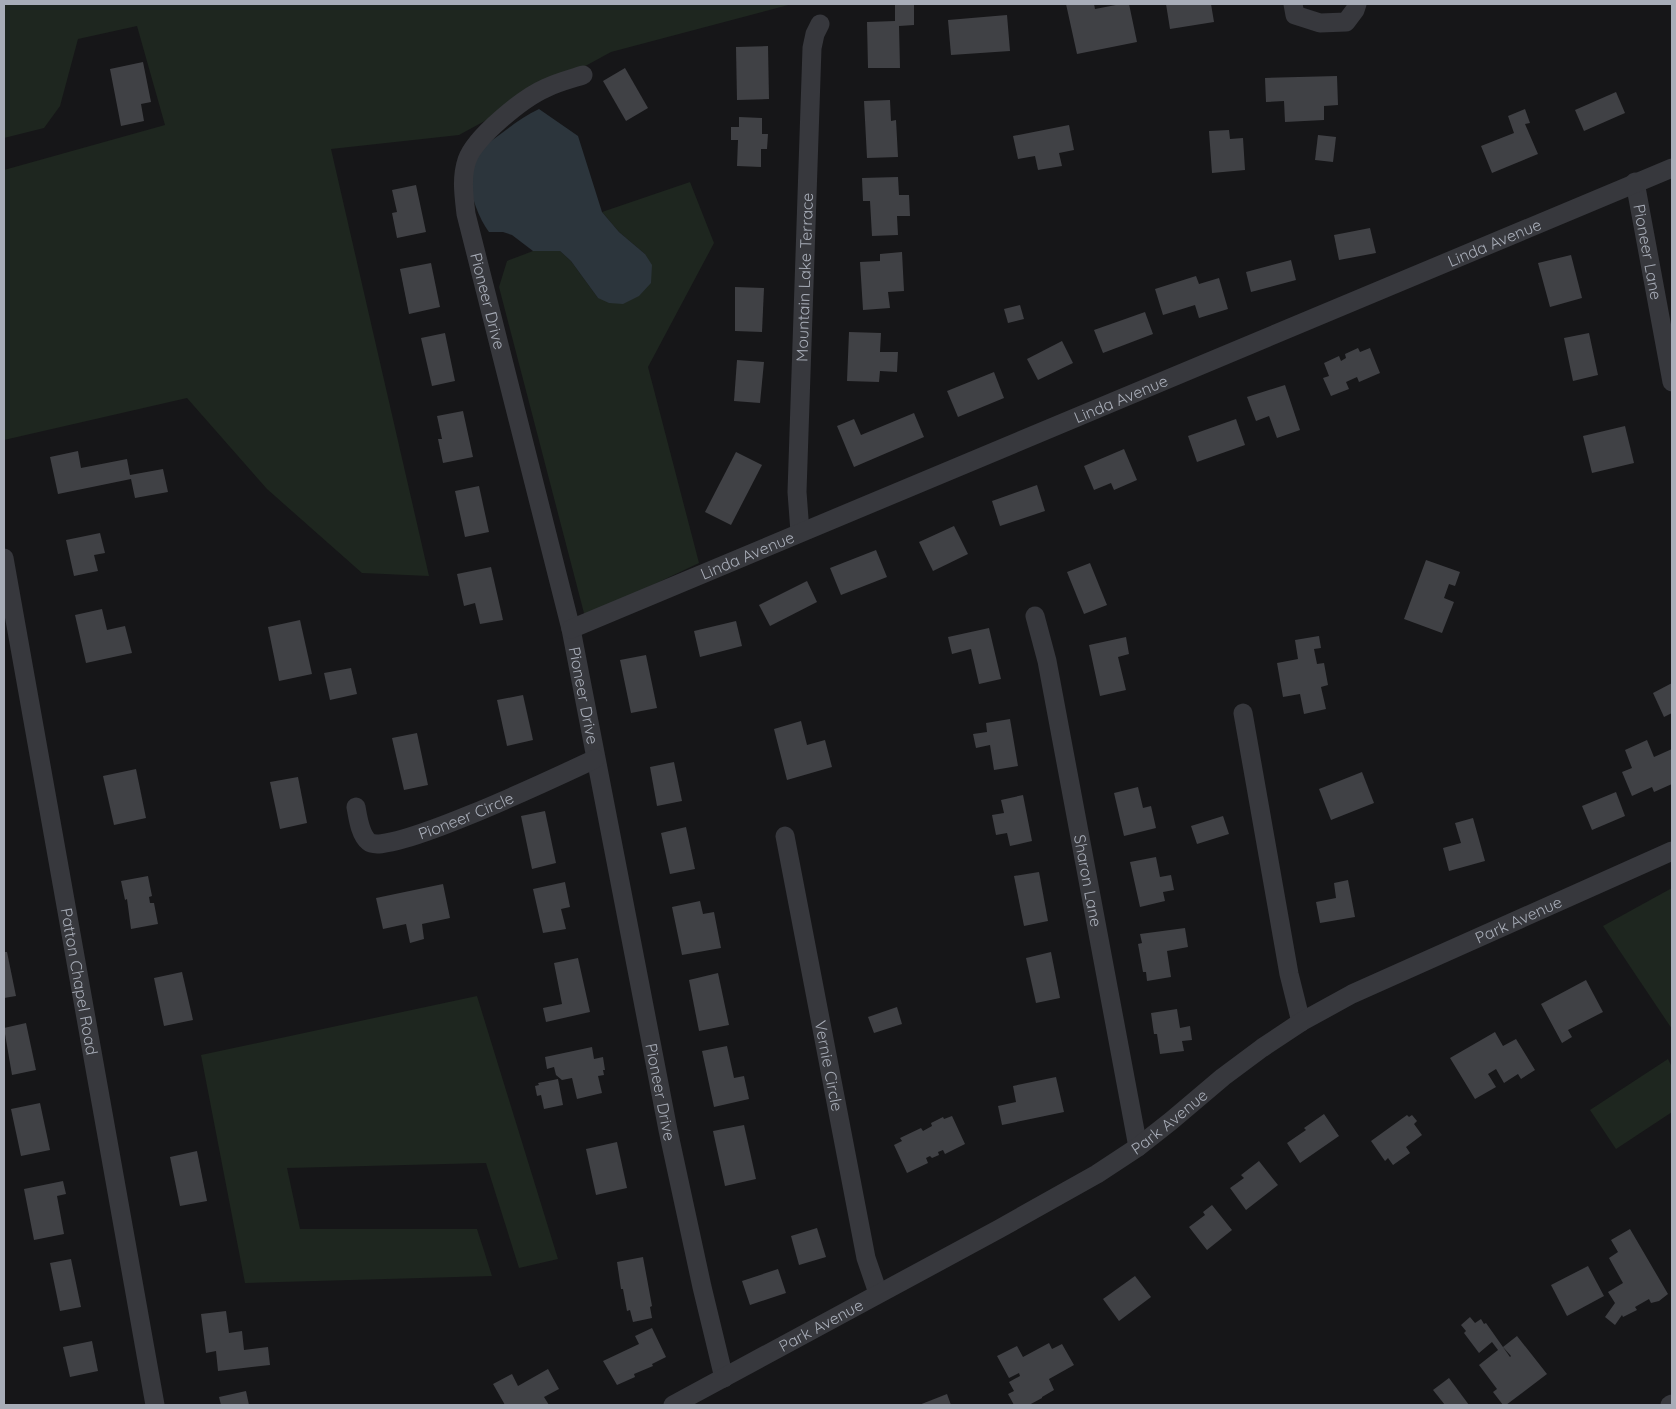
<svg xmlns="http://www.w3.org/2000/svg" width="1676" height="1409" viewBox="0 0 1676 1409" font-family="Quicksand,sans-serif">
  <rect width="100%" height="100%" fill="#161618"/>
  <g fill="#1e261f">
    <polygon points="4,4 792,4 611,52 459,135 331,149 429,576 362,573 267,489 187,398 4,440 4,170 165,125 137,26 78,39 60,106 44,128 4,138"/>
    <polygon points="690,182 714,243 648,367 699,563 585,617 499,287 507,261 533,251 560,251 571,261 598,298 645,254 619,232 602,212"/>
    <polygon points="1672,888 1672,1029 1603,926"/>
    <polygon points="477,996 558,1259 519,1268 486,1163 287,1168 300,1229 477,1229 492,1276 245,1283 201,1055"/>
    <polygon points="1668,1059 1672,1067 1672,1112 1616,1149 1590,1110"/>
  </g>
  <path fill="#2c353c" d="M 539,109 L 578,136 L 602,212 L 619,232 L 645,254 L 652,265 L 651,283 L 639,296 L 623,304 L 609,303 L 598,298 L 571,261 L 560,251 L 533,251 L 512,235 L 503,232 L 489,232 C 475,213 462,174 476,153 C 479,148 487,144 491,141 C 507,130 521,117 539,109 Z"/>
  <g fill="#404145">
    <polygon points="895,4 914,4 914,25 899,26 900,68 868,68 867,22 895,21"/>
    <polygon points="1066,4 1094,4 1095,9 1121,4 1129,4 1137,42 1077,54"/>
    <polygon points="1166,4 1211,4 1214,22 1170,29"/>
    <polygon points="1007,15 1010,51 951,55 948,20"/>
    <polygon points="768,46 769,99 737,100 736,47"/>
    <polygon points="143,62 151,102 141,104 144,121 121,126 110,69"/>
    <polygon points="625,68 648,108 626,121 603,81"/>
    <polygon points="1337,76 1338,105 1324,106 1324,120 1285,122 1284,101 1266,102 1265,78"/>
    <polygon points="1616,92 1625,113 1584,131 1575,110"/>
    <polygon points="890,100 891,121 896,120 898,157 867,158 864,101"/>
    <polygon points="1525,109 1530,123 1525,124 1538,154 1492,173 1481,146 1514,133 1508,116"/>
    <polygon points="739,117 762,118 762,134 768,134 767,149 761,149 761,167 737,166 738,140 731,140 731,127 739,127"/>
    <polygon points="1069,125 1074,150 1059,153 1062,166 1038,170 1035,156 1018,159 1013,136"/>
    <polygon points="1229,130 1230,139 1243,138 1245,170 1212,173 1209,131"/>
    <polygon points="1318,135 1336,137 1333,162 1315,160"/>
    <polygon points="898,177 899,195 909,195 910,216 897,216 898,235 872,236 870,201 863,201 862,178"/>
    <polygon points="416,185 426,232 397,238 392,213 397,212 392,190"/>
    <polygon points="1370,228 1376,253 1339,260 1334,235"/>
    <polygon points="902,252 904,291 888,292 890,308 863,310 860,262 880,261 880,254"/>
    <polygon points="1571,255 1582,298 1550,307 1538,263"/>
    <polygon points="1291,260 1296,280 1251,292 1246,272"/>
    <polygon points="431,263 440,307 409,314 400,269"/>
    <polygon points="1196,276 1199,284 1219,278 1228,309 1199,318 1195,305 1163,315 1155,289"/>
    <polygon points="735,287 764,288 762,332 735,331"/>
    <polygon points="1020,305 1024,319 1008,323 1004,309"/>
    <polygon points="1145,312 1153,334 1103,353 1094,330"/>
    <polygon points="849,332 881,333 880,352 898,352 897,372 880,371 879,382 847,381"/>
    <polygon points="445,333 455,381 432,386 421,338"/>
    <polygon points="1589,333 1598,375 1573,381 1564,338"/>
    <polygon points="1062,341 1073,363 1038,380 1027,359"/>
    <polygon points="1358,348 1360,352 1370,348 1380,373 1359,382 1357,377 1346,382 1349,389 1331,396 1323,378 1329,376 1324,363 1339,356 1341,361 1346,358 1345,354"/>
    <polygon points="737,360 764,362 760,403 734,401"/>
    <polygon points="994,372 1004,398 958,417 947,391"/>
    <polygon points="1285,385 1300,430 1277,438 1269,416 1256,421 1247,397"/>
    <polygon points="463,411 473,457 443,463 438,439 442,439 437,416"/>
    <polygon points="914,413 924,437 854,467 837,426 854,419 861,435"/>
    <polygon points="1236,419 1245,445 1197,462 1188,436"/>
    <polygon points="1625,426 1634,463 1592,473 1583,436"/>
    <polygon points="1124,449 1137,480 1114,490 1111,483 1094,490 1084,466"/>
    <polygon points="78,451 81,468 127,459 130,475 163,469 168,492 135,498 131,479 58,494 50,457"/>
    <polygon points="736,452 762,465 731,525 705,512"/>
    <polygon points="1037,485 1045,511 1000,526 992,501"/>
    <polygon points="479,486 489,532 465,537 455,491"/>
    <polygon points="954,526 968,554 933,571 919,542"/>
    <polygon points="100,533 105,553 94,555 98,571 74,576 66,540"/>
    <polygon points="876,550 887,577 841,595 830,568"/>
    <polygon points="1426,560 1460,572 1455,586 1449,584 1444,598 1454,602 1442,633 1404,619"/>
    <polygon points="1090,563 1107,605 1084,614 1067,572"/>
    <polygon points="491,567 503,620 480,624 475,603 464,606 457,574"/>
    <polygon points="807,581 817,602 770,626 759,605"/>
    <polygon points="102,609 107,630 125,626 132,653 86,663 75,615"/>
    <polygon points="300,620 312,674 279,681 268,627"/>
    <polygon points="736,621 742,646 700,657 694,631"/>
    <polygon points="989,628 1001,679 979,684 971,649 952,654 948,637"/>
    <polygon points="1319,636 1321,648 1314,649 1317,664 1324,663 1328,685 1321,687 1326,709 1304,714 1300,694 1283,697 1277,663 1298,659 1295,640"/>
    <polygon points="1126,637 1129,654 1118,657 1126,690 1100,696 1089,645"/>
    <polygon points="646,655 657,708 631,713 620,660"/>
    <polygon points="351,668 357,694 330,700 324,673"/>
    <polygon points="1672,683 1672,713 1664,717 1653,693"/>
    <polygon points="523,695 533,740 507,746 497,700"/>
    <polygon points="1010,719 1018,766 994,770 990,745 976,748 973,734 987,732 986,723"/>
    <polygon points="801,721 807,745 825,740 832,767 787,780 774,729"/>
    <polygon points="417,733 428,785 404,790 392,738"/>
    <polygon points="1647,740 1654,757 1672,749 1672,776 1671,777 1672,784 1654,792 1652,787 1632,796 1622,772 1632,768 1625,750"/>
    <polygon points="674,762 682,801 657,806 650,767"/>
    <polygon points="136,769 146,818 114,825 103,776"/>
    <polygon points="1362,772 1374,803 1331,820 1319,789"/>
    <polygon points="298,777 307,823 280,829 270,782"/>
    <polygon points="1138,787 1143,808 1151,806 1156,828 1124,836 1114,793"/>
    <polygon points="1616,792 1625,816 1592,830 1582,806"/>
    <polygon points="1023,795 1032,841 1010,846 1007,833 996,835 992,815 1004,813 1001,800"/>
    <polygon points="545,811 556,863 532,869 521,816"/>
    <polygon points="1223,816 1229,834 1197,844 1191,826"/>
    <polygon points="1473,818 1485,861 1449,871 1443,848 1461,843 1455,823"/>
    <polygon points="686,827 695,869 670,874 661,833"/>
    <polygon points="1156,857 1160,877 1171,875 1174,890 1163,892 1165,901 1140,907 1130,862"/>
    <polygon points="1039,872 1048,921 1024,926 1014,876"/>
    <polygon points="148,876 152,896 149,897 150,903 154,903 158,924 131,929 127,899 125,900 121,881"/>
    <polygon points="1348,880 1355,917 1320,923 1316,902 1336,898 1334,883"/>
    <polygon points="565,882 570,907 561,909 566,929 543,933 533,889"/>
    <polygon points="443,884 450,918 422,924 424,939 410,943 406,924 383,929 376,898"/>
    <polygon points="700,901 703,914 714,912 721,948 682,955 672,907"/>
    <polygon points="1185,928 1188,947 1167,951 1171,977 1147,981 1146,972 1143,972 1138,944 1142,943 1140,934"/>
    <polygon points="4,952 7,952 16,996 4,998"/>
    <polygon points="1051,952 1060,998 1036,1003 1026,958"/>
    <polygon points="578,958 590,1012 546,1022 543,1008 562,1004 554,963"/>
    <polygon points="182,972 193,1020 164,1026 154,978"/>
    <polygon points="718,973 729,1025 699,1031 689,980"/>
    <polygon points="1586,980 1603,1012 1568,1030 1572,1037 1562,1043 1541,1004"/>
    <polygon points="897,1007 902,1024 874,1033 868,1017"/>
    <polygon points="1177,1009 1180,1028 1190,1026 1192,1040 1182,1041 1184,1051 1160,1054 1157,1034 1154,1034 1151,1013"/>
    <polygon points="26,1023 36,1070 12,1075 4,1028"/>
    <polygon points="1495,1032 1503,1046 1516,1039 1535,1070 1521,1079 1518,1074 1504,1083 1496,1069 1488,1074 1496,1087 1475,1099 1450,1058"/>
    <polygon points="727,1046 734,1078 744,1076 749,1099 714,1107 702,1051"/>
    <polygon points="592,1047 594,1059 603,1057 605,1070 603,1070 604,1075 598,1076 602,1093 577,1099 572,1078 562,1080 556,1075 554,1067 547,1069 545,1057"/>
    <polygon points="1056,1077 1064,1112 1002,1125 998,1106 1016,1102 1013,1086"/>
    <polygon points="558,1079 563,1105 544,1109 541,1095 537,1096 535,1086 539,1085 538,1083"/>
    <polygon points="40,1103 50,1150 21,1156 11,1109"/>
    <polygon points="1324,1114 1339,1136 1300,1163 1287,1143 1306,1130 1304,1128"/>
    <polygon points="1407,1115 1409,1117 1412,1115 1417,1121 1414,1124 1422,1135 1406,1147 1410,1153 1393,1165 1388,1158 1385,1161 1371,1141"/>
    <polygon points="952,1116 965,1144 945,1154 943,1150 938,1152 939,1155 932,1158 930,1156 926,1158 928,1163 907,1173 894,1145 902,1141 900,1138 921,1128 923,1131 932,1126 931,1123 943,1117 944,1119"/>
    <polygon points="744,1125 756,1179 725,1186 713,1131"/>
    <polygon points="617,1142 627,1188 596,1195 586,1149"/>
    <polygon points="197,1151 207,1201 180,1206 170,1157"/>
    <polygon points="1259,1161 1278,1185 1246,1210 1230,1188 1244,1178 1241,1175"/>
    <polygon points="63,1181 66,1194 57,1196 64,1234 34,1240 24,1189"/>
    <polygon points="1212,1205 1232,1230 1207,1250 1189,1227 1205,1215 1203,1212"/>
    <polygon points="817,1228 826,1257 799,1265 791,1236"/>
    <polygon points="1630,1229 1668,1294 1659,1301 1651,1303 1649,1299 1635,1307 1637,1310 1623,1317 1622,1315 1615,1325 1605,1317 1615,1303 1608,1292 1623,1283 1609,1258 1618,1252 1611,1240"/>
    <polygon points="643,1257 652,1306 650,1307 652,1318 633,1322 630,1310 627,1311 623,1289 621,1289 617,1262"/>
    <polygon points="71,1259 81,1307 60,1311 50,1263"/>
    <polygon points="1588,1266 1604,1296 1567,1316 1551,1285"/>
    <polygon points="778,1269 786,1293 750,1305 742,1281"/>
    <polygon points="1135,1276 1151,1297 1119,1321 1103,1299"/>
    <polygon points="226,1311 229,1333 242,1331 244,1350 268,1347 270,1365 218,1371 216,1351 206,1353 201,1314"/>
    <polygon points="1470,1317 1475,1323 1481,1319 1484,1324 1486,1323 1510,1357 1511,1356 1503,1347 1517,1336 1547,1374 1506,1405 1503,1405 1493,1392 1497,1389 1479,1365 1498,1350 1492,1342 1479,1353 1464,1333 1466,1331 1461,1325"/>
    <polygon points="652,1328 666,1357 652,1364 653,1366 634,1374 635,1377 617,1385 603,1361 639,1344 635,1336"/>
    <polygon points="92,1341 98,1371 70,1377 63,1347"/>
    <polygon points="1049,1343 1052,1349 1062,1344 1074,1365 1049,1379 1054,1390 1042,1397 1042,1398 1029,1405 1014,1405 1008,1394 1014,1391 1009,1382 1020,1376 1019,1373 1009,1378 997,1356 1017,1346 1023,1357"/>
    <polygon points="548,1369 559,1389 544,1397 549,1405 505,1405 493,1384 512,1374 518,1386"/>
    <polygon points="1449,1378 1469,1405 1445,1405 1433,1390"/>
    <polygon points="246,1391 249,1405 221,1405 219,1397"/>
    <polygon points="947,1394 951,1405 919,1405"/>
  </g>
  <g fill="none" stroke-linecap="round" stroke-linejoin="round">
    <g stroke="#37383d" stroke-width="19">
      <polyline points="1293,4 1295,15 1320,23 1346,22 1355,10 1357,4"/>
      <path id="s1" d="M 583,75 C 571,79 558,82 546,88 C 523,98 475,137 467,160 C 461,178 464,196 466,214 L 571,629 L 668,1130 L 702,1287 L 724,1378"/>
      <path id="s2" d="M 1635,182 L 1672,382"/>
      <path id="s3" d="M 800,532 L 797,492 L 812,48 L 815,34 L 820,24"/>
      <path id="s4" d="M 4,558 L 155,1405"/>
      <path id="s5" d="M 1035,616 L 1047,661 L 1138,1147"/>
      <path id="s6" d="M 571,629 L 1672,168"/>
      <polyline points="1243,713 1289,974 1301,1022"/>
      <path id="s7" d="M 356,807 C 358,818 360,835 369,842 C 387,858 567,772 595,759"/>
      <path id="s8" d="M 785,836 L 866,1258 L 878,1293"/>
      <path id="s9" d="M 673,1405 L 999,1229 L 1097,1174 L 1138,1147 L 1171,1121 L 1223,1077 L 1262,1048 L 1301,1022 L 1352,994 L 1672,851"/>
      <polyline points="1670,1405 1672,1404"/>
    </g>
  </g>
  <g text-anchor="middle" stroke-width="5" stroke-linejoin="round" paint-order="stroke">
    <g font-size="16" fill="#a8adb8" stroke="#111113">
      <text dy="6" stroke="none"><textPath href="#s6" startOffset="1001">Linda Avenue</textPath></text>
      <text dy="6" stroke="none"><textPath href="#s2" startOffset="71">Pioneer Lane</textPath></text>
      <text dy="6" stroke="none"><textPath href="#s3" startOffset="255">Mountain Lake Terrace</textPath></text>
      <text dy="6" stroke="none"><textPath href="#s1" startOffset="292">Pioneer Drive</textPath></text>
      <text dy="6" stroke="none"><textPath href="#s6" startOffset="596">Linda Avenue</textPath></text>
      <text dy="6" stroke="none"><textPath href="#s6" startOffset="191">Linda Avenue</textPath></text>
      <text dy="6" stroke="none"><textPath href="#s1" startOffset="698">Pioneer Drive</textPath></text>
      <text dy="6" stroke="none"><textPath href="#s7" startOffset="140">Pioneer Circle</textPath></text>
      <text dy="6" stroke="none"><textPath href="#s5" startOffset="270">Sharon Lane</textPath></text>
      <text dy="6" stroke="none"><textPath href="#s9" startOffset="978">Park Avenue</textPath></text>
      <text dy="6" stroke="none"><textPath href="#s4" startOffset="430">Patton Chapel Road</textPath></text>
      <text dy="6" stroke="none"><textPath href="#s8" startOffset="234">Vernie Circle</textPath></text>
      <text dy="6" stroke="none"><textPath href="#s1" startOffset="1102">Pioneer Drive</textPath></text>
      <text dy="6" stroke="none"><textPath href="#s9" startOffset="572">Park Avenue</textPath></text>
      <text dy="6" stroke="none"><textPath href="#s9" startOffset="168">Park Avenue</textPath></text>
    </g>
  </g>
  <rect width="1676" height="1409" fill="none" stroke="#a8adb8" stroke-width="10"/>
</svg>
